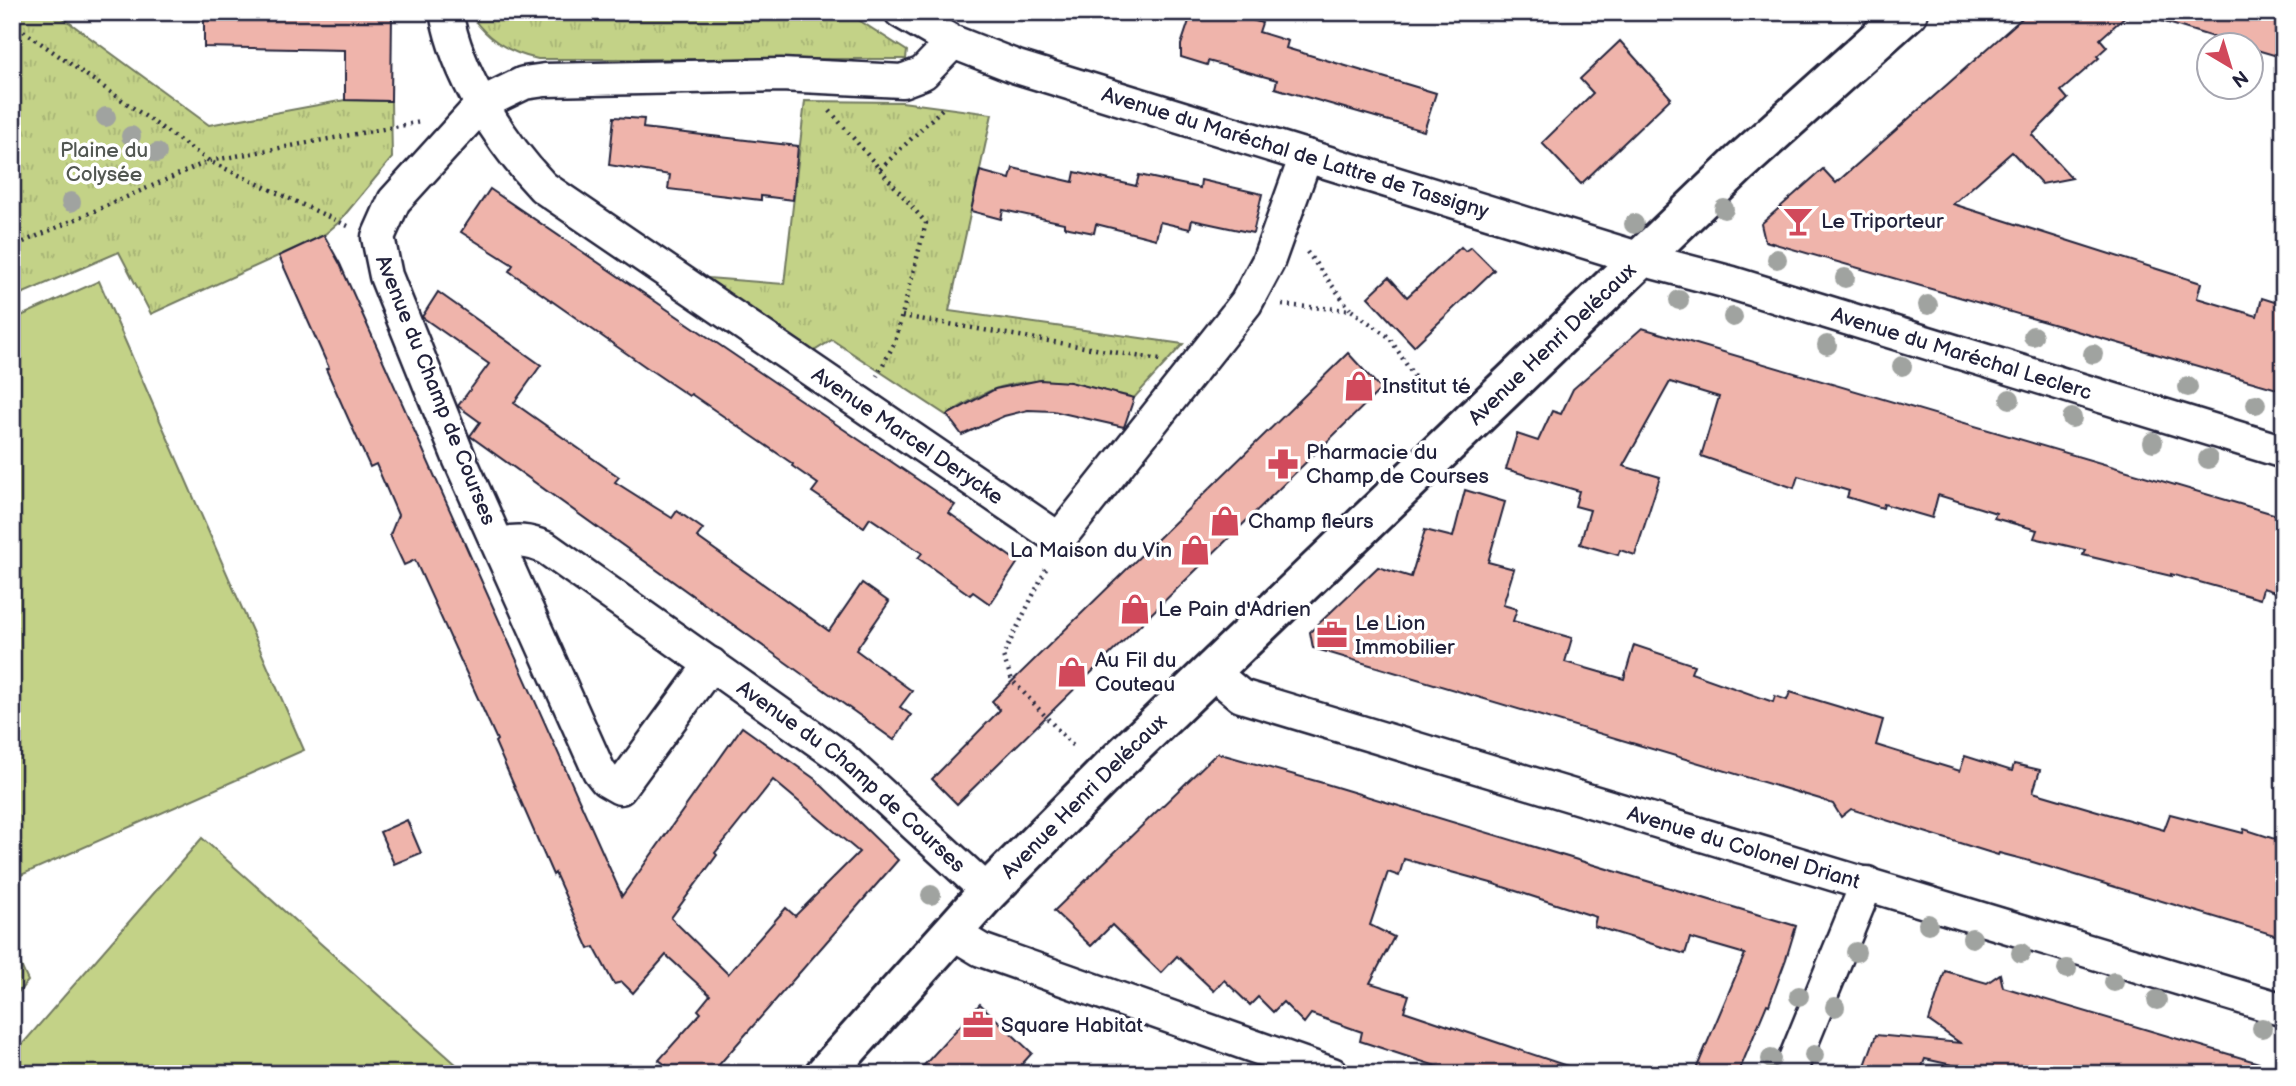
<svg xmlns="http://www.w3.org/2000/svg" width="2296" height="1086" viewBox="0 0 2296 1086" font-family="'Balsamiq Sans',sans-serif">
  <defs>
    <pattern id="park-tufts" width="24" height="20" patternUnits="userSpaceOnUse" patternTransform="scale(1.75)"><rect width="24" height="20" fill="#c3d287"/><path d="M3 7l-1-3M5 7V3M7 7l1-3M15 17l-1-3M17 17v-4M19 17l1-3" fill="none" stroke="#a7b475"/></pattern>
  </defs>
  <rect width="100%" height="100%" fill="#fff"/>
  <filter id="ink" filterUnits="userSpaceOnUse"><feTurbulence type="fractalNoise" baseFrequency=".0143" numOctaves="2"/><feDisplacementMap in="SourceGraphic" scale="14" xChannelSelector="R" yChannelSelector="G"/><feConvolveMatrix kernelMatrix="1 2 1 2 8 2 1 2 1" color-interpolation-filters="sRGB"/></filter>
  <g filter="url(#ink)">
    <g fill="#c3d287" stroke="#727a61" stroke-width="2">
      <polygon points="99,281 304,750 19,876 12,861 12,320"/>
      <polygon points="202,838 467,1074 12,1074 12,1056"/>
    </g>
    <g fill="url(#park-tufts)" stroke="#727a61" stroke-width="2">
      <polygon points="12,12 55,12 209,125 345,100 391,101 392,158 338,223 324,235 151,314 119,252 12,298"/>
      <path d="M 469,12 L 846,12 L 907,51 L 906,59 L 538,59 C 509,53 485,38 469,12 Z"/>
      <path d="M 805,101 L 902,102 L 992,114 L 949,311 L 1183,344 L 1134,398 C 1087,386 1042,372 995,389 C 978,395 962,406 946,415 L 832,340 L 806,356 L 682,276 L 784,284 Z"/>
      <polygon points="12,946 28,981 12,999"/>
    </g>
    <g fill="#efb4ab" stroke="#22223b" stroke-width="2" fill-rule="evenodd">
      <polygon points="204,12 392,12 391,101 345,100 345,50 204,47"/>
      <polygon points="1192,12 1225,12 1262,23 1259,32 1288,41 1286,48 1436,93 1424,131 1275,88 1277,80 1208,61 1207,65 1181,57 1181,45"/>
      <polygon points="2029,12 2130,12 2100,39 2107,47 2097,56 2099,58 2061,91 2068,99 2032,135 2072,178 2042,184 2012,152 1953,204 2201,283 2197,298 2257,316 2262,298 2284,305 2284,391 1765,241 1761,224 1823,169 1836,183"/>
      <polygon points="2156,12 2284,12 2284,58 2250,48 2250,46 2242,46 2155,19"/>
      <polygon points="1620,41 1671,98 1581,184 1542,143 1593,93 1580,79"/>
      <polygon points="614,117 644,119 643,128 798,146 793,200 761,196 761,200 668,189 670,175 609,165"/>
      <polygon points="1013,168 1073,182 1075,172 1136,186 1139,175 1200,188 1201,180 1262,194 1253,233 1192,220 1190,229 1160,222 1156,239 1096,224 1094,233 1064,227 1064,223 1003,210 1001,219 971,211 980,171 1010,179"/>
      <polygon points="490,189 955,505 949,513 1018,562 990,604 973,592 970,595 918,558 922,553 870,518 864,527 812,492 818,484 792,466 793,464 691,394 689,396 646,367 509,271 513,265 461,232"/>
      <path d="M 324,235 L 340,264 L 622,896 L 742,727 L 815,779 L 898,860 L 711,1074 L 678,1074 L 659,1060 L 701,1013 L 698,1010 L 710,995 L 666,955 L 633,993 L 622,982 L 614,984 L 594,947 L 589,949 L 555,873 L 553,875 L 495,742 L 497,740 L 415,560 L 404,565 L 390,535 L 398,515 L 376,464 L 370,467 L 326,369 L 329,368 L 279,256 ZM 773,780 L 859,852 L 795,916 L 786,908 L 728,974 L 671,918 L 717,855 L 715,853 Z"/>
      <polygon points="1461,247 1465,251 1471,247 1494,270 1414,346 1368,297 1389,277 1407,297"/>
      <polygon points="438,292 541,365 514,403 619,477 615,482 672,518 677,511 703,529 697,537 829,631 862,583 889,602 856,650 912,691 900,707 911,715 894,740 470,436 480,422 458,406 489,364 422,317"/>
      <polygon points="1642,328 2284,517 2284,561 2275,592 2263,588 2260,599 2171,574 2171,576 2083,555 2085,550 2034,538 2037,530 1994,518 1996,513 1938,495 1932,518 1884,504 1883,508 1847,497 1849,491 1798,476 1794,488 1701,456 1719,397 1670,382 1623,466 1660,477 1635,555 1620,550 1618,555 1580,544 1590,510 1575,506 1579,491 1506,469 1517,434 1538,441 1552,411 1561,414 1573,389"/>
      <polygon points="1348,353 1381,389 957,804 932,779 1000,710 992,701"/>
      <polygon points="1040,380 1070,382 1134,398 1124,427 1053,411 1028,410 1004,416 962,435 947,415 995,389"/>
      <polygon points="1465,490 1505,502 1488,562 1514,569 1503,605 1517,609 1513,621 1572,638 1565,662 1624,679 1634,645 1694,665 1691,673 1773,702 1775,696 1787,700 1790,692 1883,720 1876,745 1924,760 1960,771 1965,756 2012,771 2014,764 2040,770 2033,792 2101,812 2164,830 2170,814 2243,833 2244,829 2284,842 2284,938 2026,860 1999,853 1998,855 1851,809 1841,817 1833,804 1820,799 1313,648 1310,632 1378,567 1411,577 1425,530 1453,537"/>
      <polygon points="1217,753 1323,783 1796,926 1786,959 1769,1005 1767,1004 1738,1074 1694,1074 1745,954 1690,938 1685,954 1594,926 1596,917 1491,883 1404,859 1399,876 1388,872 1370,925 1394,937 1370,983 1409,995 1404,1011 1576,1069 1575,1074 1460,1074 1360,1041 1362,1032 1311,1014 1304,1023 1283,1002 1273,1012 1258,997 1250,1005 1224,980 1214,991 1177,956 1161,973 1112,925 1091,946 1054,911"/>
      <polygon points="407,820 421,853 394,864 380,832"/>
      <polygon points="1945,971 1987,983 2000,974 2003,987 2269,1066 2268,1074 1993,1074 1925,1059 1919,1074 1862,1074 1876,1035 1960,1043 1929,1021"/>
      <polygon points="980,1004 1032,1053 1013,1074 916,1074"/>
    </g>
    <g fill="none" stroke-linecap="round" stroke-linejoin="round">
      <g stroke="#22223b" stroke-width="37">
        <g id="street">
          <path id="s1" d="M 446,12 C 457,74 500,142 543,187 L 1059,539 L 1246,303 L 1268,262 L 1306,156"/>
          <path id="s2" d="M 901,12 L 953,42 L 1017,67 L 1641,259 L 1732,283 L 2284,452"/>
          <path id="s3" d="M 499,545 C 516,539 529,541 546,548 L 841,757 L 988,892"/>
          <polyline points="711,664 620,788 606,780 599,771 460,460 386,276 378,237 394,201 483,103 524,83 545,80 781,75 902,81 923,73 953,42"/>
          <path id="s4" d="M 1211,671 L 1241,696 L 2284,1010"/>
          <polyline points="951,932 981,950 1332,1074"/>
          <polyline points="1789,1074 1867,883"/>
        </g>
      </g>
      <g stroke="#22223b" stroke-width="44">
        <g id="secondary">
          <path id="s5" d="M 825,1074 L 988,892 L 1113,766 L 1740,163 L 1908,12"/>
        </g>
      </g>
      <g stroke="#22223b" stroke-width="4.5" stroke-dasharray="2 5" stroke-linecap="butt">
        <polyline points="12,23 209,161 12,247"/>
        <polyline points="830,111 926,223 895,342 877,376"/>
        <polyline points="880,169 943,108"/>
        <polyline points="348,226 209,161 421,122"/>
        <polyline points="1307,252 1350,309"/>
        <polyline points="1282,305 1351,310 1389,337 1420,386"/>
        <polyline points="902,316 1160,360"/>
        <polyline points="1046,569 1003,656 1012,680 1073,746"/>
      </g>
      <use href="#street" stroke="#fff" stroke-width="32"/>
      <use href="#secondary" stroke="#fff" stroke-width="38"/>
    </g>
    <g fill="#a0a3a0">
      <circle cx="106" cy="117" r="10"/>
      <circle cx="131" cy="136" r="10"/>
      <circle cx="157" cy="153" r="10"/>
      <circle cx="71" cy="202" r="10"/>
      <circle cx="1724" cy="209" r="10"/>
      <circle cx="1634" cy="224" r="10"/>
      <circle cx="1777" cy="259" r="10"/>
      <circle cx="1845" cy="278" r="10"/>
      <circle cx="1679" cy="300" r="10"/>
      <circle cx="1928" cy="305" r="10"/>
      <circle cx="1733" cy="317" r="10"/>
      <circle cx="2033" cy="336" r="10"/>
      <circle cx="1827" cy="345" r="10"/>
      <circle cx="2093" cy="354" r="10"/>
      <circle cx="1902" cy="366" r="10"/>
      <circle cx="2188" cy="387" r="10"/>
      <circle cx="2010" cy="399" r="10"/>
      <circle cx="2256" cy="404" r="10"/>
      <circle cx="2072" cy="418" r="10"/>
      <circle cx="2153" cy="442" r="10"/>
      <circle cx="2208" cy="459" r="10"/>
      <circle cx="931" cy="895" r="10"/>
      <circle cx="1928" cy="924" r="10"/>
      <circle cx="1972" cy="938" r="10"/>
      <circle cx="1856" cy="952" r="10"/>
      <circle cx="2021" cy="953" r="10"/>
      <circle cx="2067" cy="969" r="10"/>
      <circle cx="2114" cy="982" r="10"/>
      <circle cx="1799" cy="996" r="10"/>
      <circle cx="2157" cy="1000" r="10"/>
      <circle cx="1835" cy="1007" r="10"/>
      <circle cx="2262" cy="1028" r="10"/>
      <circle cx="1814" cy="1055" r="10"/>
      <circle cx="1771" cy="1059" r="10"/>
    </g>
  </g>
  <defs>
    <g id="bar-bare" transform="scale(2.415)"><path d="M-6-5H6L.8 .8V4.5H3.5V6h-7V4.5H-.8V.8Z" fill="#d1495b" stroke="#fff" stroke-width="2.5" paint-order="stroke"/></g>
    <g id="shop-bare" transform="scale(2.415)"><path d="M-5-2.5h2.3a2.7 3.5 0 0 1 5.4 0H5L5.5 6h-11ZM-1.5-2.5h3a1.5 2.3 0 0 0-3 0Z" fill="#d1495b" stroke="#fff" stroke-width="2.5" paint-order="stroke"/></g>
    <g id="pharmacy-bare" transform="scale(2.415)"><path d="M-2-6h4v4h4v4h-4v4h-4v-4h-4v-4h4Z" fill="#d1495b" stroke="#fff" stroke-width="2.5" paint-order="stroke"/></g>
    <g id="office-bare" transform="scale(2.415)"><path d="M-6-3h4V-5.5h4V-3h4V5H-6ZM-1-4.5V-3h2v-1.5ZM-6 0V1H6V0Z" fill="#d1495b" stroke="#fff" stroke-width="2.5" paint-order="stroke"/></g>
  </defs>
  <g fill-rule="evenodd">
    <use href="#bar-bare" x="1798" y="221"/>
    <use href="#shop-bare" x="1359" y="386"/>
    <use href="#pharmacy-bare" x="1283" y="464"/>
    <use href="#shop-bare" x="1225" y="521"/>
    <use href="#shop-bare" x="1195" y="550"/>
    <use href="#shop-bare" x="1135" y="609"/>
    <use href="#office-bare" x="1332" y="635"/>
    <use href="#shop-bare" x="1072" y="672"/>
    <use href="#office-bare" x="978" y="1025"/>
  </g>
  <g text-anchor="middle" stroke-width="7" stroke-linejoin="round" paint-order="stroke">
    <g font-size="21" fill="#525752" stroke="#fff">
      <text x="104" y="157">Plaine du<tspan x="104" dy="24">Colysée</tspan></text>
    </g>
    <g font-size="21" fill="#22223b" stroke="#fff">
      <text dy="7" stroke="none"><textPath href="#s2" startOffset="420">Avenue du Maréchal de Lattre de Tassigny</textPath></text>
      <text dy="7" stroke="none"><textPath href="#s5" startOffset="1031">Avenue Henri Delécaux</textPath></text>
      <text dy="7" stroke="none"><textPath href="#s2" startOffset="1116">Avenue du Maréchal Leclerc</textPath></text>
      <text transform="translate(436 390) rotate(68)" y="7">Avenue du Champ de Courses</text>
      <text dy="7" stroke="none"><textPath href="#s1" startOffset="644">Avenue Marcel Derycke</textPath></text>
      <text dy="7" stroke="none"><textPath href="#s3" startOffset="430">Avenue du Champ de Courses</textPath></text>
      <text dy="7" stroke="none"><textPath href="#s5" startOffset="380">Avenue Henri Delécaux</textPath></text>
      <text dy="7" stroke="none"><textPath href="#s4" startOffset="564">Avenue du Colonel Driant</textPath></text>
    </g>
    <g font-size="21" fill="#22223b" stroke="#fff" text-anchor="start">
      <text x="1821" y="228">Le Triporteur</text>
      <text x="1382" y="393">Institut té</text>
      <text x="1306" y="459">Pharmacie du<tspan x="1306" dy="24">Champ de Courses</tspan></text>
      <text x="1248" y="528">Champ fleurs</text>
      <text x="1172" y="557" text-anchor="end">La Maison du Vin</text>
      <text x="1158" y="616">Le Pain d'Adrien</text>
      <text x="1355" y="630">Le Lion<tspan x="1355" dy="24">Immobilier</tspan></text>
      <text x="1095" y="667">Au Fil du<tspan x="1095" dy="24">Couteau</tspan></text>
      <text x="1001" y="1032">Square Habitat</text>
    </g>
  </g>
  <rect width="2296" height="1086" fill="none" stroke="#fff" stroke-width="42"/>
  <rect x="21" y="21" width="2254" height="1044" fill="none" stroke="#22223b" stroke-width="2.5" filter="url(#ink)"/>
  <g transform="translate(2230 66) rotate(142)"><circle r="33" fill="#ffffff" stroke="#a7a7b1" stroke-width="2"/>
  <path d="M0-5L12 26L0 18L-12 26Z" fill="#d1495b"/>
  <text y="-10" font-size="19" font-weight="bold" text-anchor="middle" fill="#22223b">N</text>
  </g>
</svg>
